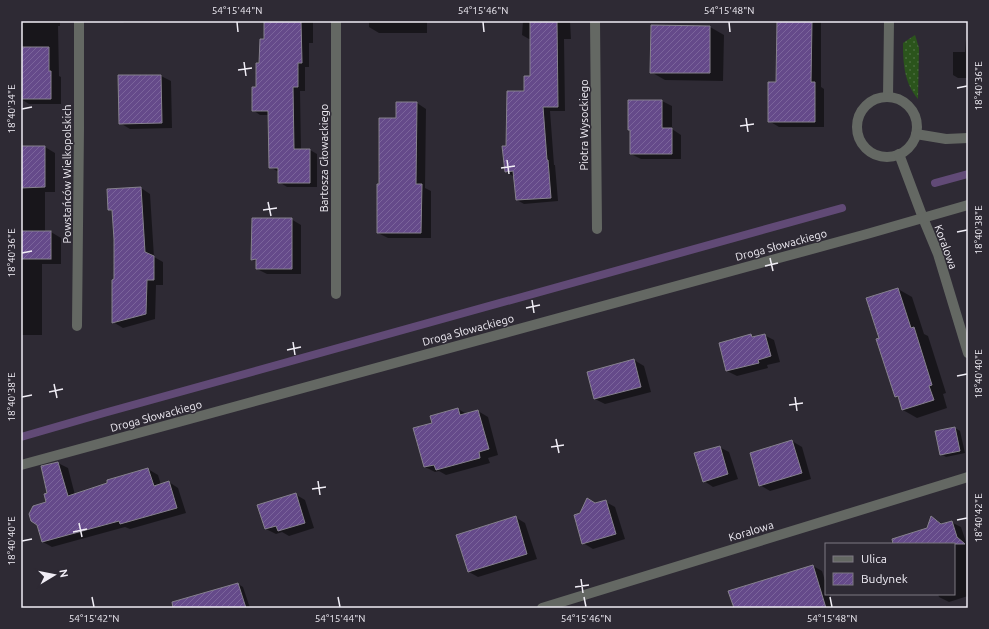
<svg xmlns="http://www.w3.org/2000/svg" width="989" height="629" viewBox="0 0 989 629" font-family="Ubuntu,sans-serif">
  <defs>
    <pattern id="grass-dots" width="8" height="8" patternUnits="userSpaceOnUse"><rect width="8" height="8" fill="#2b541c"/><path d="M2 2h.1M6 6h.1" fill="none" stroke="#4a6d3e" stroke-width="1.8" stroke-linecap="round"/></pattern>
    <pattern id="building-hatch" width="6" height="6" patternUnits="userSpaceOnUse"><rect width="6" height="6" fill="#654a8a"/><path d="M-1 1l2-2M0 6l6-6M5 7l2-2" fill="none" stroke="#7b649b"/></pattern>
  </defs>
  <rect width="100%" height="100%" fill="#2e2a34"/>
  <path fill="url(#grass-dots)" d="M 915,35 L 919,48 L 918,99 C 904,83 903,63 903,43 Z"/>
  <g fill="#0007">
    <polygon points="21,21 60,21 60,26 58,26 59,76 61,77 61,104 29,104 21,99"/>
    <polygon points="122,21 165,21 165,22 124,23"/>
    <polygon points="264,21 313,21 313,43 309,43 309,67 305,67 305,91 300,91 301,150 310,150 317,154 317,187 287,187 279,182 279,171 277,171 270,167 269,115 260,115 253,110 265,40"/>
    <polygon points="369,21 427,21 427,33 379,33 369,27"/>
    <polygon points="523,21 570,21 571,39 564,39 565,111 550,111 554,165 555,165 558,201 524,204 517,200 515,176 513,176 506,172 507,147 525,92 531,77 531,39 529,39 522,35"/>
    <polygon points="778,21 821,21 821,87 824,89 824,127 779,127 769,121 777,83"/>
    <polygon points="710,27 724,35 723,81 665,80 651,72"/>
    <polygon points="966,40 968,40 968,78 958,78 953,75 953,52 965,52"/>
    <polygon points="119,76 161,76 171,81 172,128 130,129 120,123"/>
    <polygon points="662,101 672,106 672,129 681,135 681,159 641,159 631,154 631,131 629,130"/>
    <polygon points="417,103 426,109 425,188 431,191 431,238 388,238 378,233 397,119"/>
    <polygon points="21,147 45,147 55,153 55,192 45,192 45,232 51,232 61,238 61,264 42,264 42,335 21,335"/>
    <polygon points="141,188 150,194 154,257 163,262 163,285 156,285 155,319 123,328 113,322 115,239 113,212 109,209"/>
    <polygon points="291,219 301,225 301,274 267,274 257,269 257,262 252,259"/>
    <polygon points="898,289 912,297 924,334 928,336 946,393 943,394 947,408 917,418 903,410 900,399 896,396 880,339"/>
    <polygon points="751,335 755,337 764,335 774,340 780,362 767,365 768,368 737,376 727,371"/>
    <polygon points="634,360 644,366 651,392 605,404 595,399"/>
    <polygon points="458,409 467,414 478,411 488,417 498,455 488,458 490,463 446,475 439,471 435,472 425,467 433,424"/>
    <polygon points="955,428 960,431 965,453 946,457 941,454 936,432"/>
    <polygon points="792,441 802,447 811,479 770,491 760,485"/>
    <polygon points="719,447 729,452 738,479 713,487 704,481"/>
    <polygon points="58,463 68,468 75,495 148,469 158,475 161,485 169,482 178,488 186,513 130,529 125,527 52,547 43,542 48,494"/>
    <polygon points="295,494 305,500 314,528 289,536 282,532 276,534 266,529 259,505"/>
    <polygon points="606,502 615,507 625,539 593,549 583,543 581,513 596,504"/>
    <polygon points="515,517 525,523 537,559 478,577 469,572"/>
    <polygon points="932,517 943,524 951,522 961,527 968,548 968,596 949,602 939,597 938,594 954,594 954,544 921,544 928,529"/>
    <polygon points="813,566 822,571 826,584 826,594 829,594 833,608 735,608"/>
    <polygon points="238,584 243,587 250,608 206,608 202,595"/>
  </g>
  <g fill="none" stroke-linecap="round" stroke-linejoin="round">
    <g stroke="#614a76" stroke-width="8">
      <polyline points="935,183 968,174"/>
      <polyline points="21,437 104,413 842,208"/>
    </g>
  </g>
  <g fill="url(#building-hatch)" stroke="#86818e">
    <polygon points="264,21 301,21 302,63 298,63 298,87 293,87 294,149 310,149 310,183 278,183 278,168 269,168 268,111 252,111 252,87 256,87 256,63 259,63 260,39 264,39"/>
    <polygon points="530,21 557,21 558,107 543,107 547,160 548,160 551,198 516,200 513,171 505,172 502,146 506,146 507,91 524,91 524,76 530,76"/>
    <polygon points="777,21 812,21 811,82 815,82 815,122 768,122 768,82 776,82"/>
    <polygon points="651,25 710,26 710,73 650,73"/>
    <polygon points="21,47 49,47 49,71 51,71 51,99 21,99"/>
    <polygon points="118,75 161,75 162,123 119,124"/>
    <polygon points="628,100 662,100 662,128 672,128 672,154 630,154 630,130 628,130"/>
    <polygon points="396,102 417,102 416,184 422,184 421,233 377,233 377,184 379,184 379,118 396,118"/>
    <polygon points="21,146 45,146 45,187 21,188"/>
    <polygon points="141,187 145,252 154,256 154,280 147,280 146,314 112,323 112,280 114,279 114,239 112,210 108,210 107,189"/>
    <polygon points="252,218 292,218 292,269 256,269 256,259 251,260"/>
    <rect x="21" y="231" width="30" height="28"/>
    <polygon points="898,288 911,328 914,327 932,385 929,386 934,400 902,410 898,396 895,397 876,339 879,338 866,298"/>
    <polygon points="751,334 752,337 765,334 771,356 758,360 759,363 726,371 719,343"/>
    <polygon points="634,359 641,387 594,399 587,372"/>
    <polygon points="458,408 460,415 478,410 489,449 479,452 480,458 436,470 434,465 424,467 413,428 432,423 430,416"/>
    <polygon points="955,427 960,451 940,455 935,431"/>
    <polygon points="792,440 802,473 759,486 750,453"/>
    <polygon points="720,446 728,474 703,482 694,453"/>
    <polygon points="58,462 68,496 107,483 107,480 148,468 154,486 169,481 177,508 120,524 119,521 42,542 37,525 31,521 29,514 33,506 46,502 44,494 47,493 41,466"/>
    <polygon points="296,493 305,523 278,531 276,526 265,529 257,505"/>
    <polygon points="587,498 595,503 606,500 616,534 582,544 574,515 580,513"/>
    <polygon points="516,516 527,554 468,572 456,535"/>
    <polygon points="931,516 941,524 952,521 957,537 965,544 893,544 892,539 927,528"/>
    <polygon points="813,565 826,608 734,608 728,591"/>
    <polygon points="238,583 246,608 173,608 172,602"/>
  </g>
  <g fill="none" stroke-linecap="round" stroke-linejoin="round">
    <g stroke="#646863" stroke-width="10">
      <polyline points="336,21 336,294"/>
      <polyline points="595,21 597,229"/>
      <polyline points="888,97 889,21"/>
      <circle cx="887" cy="127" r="30"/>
      <polyline points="916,134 946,139 968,138"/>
      <polyline points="899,154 923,218 938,254 968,353"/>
      <polyline points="77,326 79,127 79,21"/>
      <polyline points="21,465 867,234 968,205"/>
      <polyline points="542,608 968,477"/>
    </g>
  </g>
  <path fill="none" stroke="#f0edf5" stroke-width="1.5" d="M 237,22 L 238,32M 483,22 L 484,32M 729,22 L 730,32M 244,62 L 246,76M 238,70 L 252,68M 957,88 L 967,86M 22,109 L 32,107M 746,118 L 748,132M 740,126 L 754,124M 507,160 L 509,174M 501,168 L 515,166M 268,202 L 271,216M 263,210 L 277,208M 957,232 L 967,230M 22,253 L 32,251M 770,258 L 773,271M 765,266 L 778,263M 532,300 L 534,313M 526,308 L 540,305M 293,342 L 295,355M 287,350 L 301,347M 957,376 L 967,374M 54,384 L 57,398M 49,392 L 63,389M 22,397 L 32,395M 795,397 L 797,411M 789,405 L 803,403M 556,439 L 559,453M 551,447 L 564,445M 318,481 L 320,495M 312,489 L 326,487M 957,520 L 967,518M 79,523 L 82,537M 73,532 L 87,529M 22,541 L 32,539M 581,579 L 583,593M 575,587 L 589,585M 92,597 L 94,607M 338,597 L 340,607M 584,597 L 586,607M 830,597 L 832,607"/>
  <g text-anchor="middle" stroke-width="3" stroke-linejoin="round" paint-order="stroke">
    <g font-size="11" fill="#f0edf5" stroke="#2e2a34">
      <text transform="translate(584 125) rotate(-90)" y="4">Piotra Wysockiego</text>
      <text transform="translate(324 158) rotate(-90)" y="4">Bartosza Głowackiego</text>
      <text transform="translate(67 174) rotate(-90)" y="4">Powstańców Wielkopolskich</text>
      <text transform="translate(781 245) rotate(-15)" y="4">Droga Słowackiego</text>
      <text transform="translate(946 247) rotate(70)" y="4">Koralowa</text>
      <text transform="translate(468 330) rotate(-15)" y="4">Droga Słowackiego</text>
      <text transform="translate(156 416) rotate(-15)" y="4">Droga Słowackiego</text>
      <text transform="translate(751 531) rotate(-17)" y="4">Koralowa</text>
    </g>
  </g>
  <rect width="989" height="629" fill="none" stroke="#2e2a34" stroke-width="44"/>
  <rect x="825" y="543" width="130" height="52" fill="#2e2a34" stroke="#7c7881"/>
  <rect x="833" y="556" width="20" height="6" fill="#646863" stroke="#7c7881"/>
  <text x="861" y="563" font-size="12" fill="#f0edf5">Ulica</text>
  <rect x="833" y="573" width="20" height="12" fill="url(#building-hatch)" stroke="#7c7881"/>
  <text x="861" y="583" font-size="12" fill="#f0edf5">Budynek</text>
  <g transform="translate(54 575) rotate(80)" stroke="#2e2a34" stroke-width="3" paint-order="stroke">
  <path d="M0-3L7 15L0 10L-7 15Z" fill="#f0edf5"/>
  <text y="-6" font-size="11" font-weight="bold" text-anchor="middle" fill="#f0edf5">N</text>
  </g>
  <rect x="22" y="22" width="945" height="585" fill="none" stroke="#f0edf5" stroke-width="1.5"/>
  <g font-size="10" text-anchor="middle" fill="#f0edf5">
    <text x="237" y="14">54°15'44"N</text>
    <text x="483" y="14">54°15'46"N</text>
    <text x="729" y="14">54°15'48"N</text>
    <text transform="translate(978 86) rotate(-90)" y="4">18°40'36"E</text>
    <text transform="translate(11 109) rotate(-90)" y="4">18°40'34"E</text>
    <text transform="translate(978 230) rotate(-90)" y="4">18°40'38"E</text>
    <text transform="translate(11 253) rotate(-90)" y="4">18°40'36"E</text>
    <text transform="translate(978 374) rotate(-90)" y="4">18°40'40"E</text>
    <text transform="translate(11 397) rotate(-90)" y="4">18°40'38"E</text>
    <text transform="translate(978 518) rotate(-90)" y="4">18°40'42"E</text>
    <text transform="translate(11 541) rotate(-90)" y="4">18°40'40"E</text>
    <text x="94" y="622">54°15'42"N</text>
    <text x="340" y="622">54°15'44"N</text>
    <text x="586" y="622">54°15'46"N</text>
    <text x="832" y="622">54°15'48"N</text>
  </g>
</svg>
